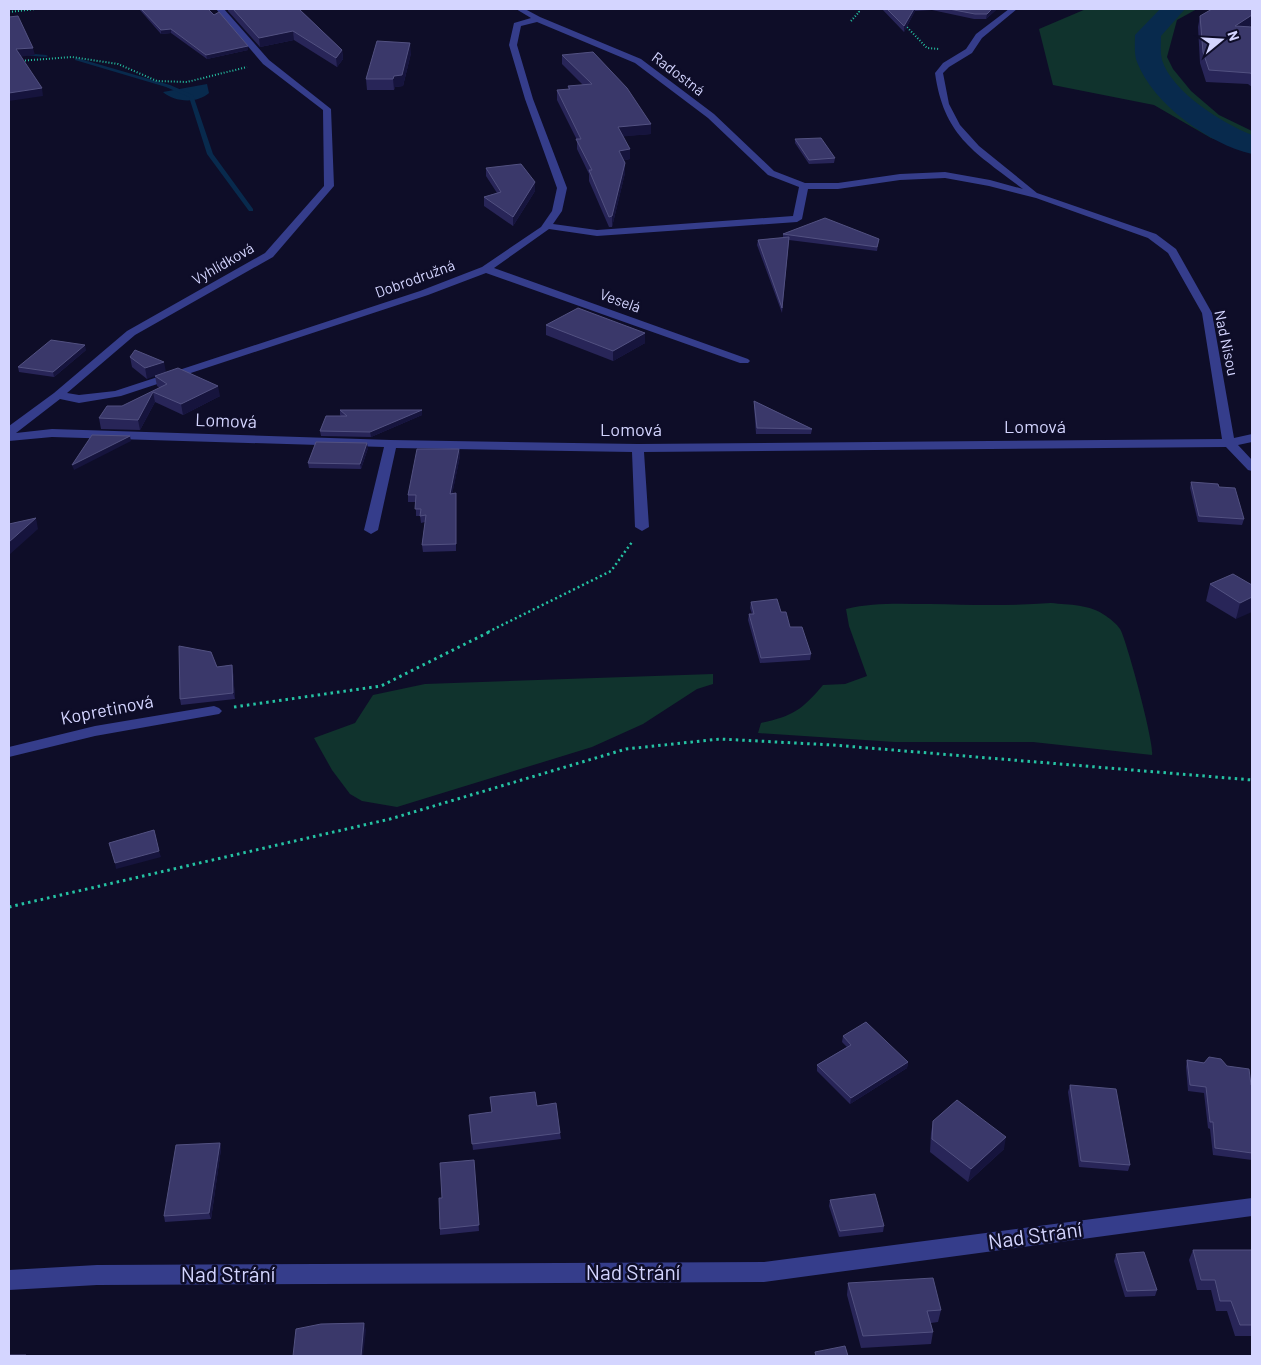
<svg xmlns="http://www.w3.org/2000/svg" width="1261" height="1365" viewBox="0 0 1261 1365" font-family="Barlow,sans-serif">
  <rect width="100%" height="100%" fill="#0e0d28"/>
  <g fill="#10332d">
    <polygon points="1086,9 1197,9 1177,20 1167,57 1173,69 1191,91 1219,115 1252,131 1252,152 1211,138 1154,105 1053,85 1039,29"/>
    <path d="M 1051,603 C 1069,605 1090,604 1106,616 C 1110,619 1117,624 1120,629 C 1126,638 1155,745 1152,755 L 1033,742 L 895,742 L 758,733 L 761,723 C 793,716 802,710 823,685 L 845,684 L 867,676 L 849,626 L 846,609 C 874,602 902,604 930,604 C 971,605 1010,606 1051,603 Z"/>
    <polygon points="713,674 713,684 697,689 643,724 592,747 397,807 362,801 350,794 332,770 314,738 355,723 373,695 425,684"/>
  </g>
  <path fill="#082a4d" d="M 207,84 L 209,93 C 197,104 174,102 163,92 Z"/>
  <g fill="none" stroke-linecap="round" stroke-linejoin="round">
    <g fill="#082a4d" fill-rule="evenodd">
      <polygon points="9,52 46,55 48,56 46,57 9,54"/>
      <polygon points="77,58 170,85 193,95 213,154 253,209 253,211 249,211 207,154 189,97 166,87 75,60 75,59"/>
    </g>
    <path fill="#082a4d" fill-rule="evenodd" d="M 1160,9 L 1185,9 L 1161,36 C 1161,44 1160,52 1162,60 C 1172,92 1222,123 1252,135 L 1252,154 C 1209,144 1153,104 1137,62 C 1134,54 1135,44 1135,35 Z"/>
    <g stroke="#25c2a3" stroke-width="2" stroke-dasharray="1 2" stroke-linecap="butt">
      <polyline points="9,12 36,9"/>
      <polyline points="851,21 859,12 858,9"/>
      <polyline points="905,25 927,48 939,49"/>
      <polyline points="19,61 72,57 118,64 157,81 187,82 247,67"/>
    </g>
    <polyline stroke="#25c2a3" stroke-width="2.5" stroke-dasharray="2 3" stroke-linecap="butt" points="488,632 611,571 632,542"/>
    <g stroke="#25c2a3" stroke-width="3" stroke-dasharray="2.5 4" stroke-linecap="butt">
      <polyline points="234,707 381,686 491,631"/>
      <polyline points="9,907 390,819 626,749 720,739 833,745 1252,780"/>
    </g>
    <g fill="#353d8b" fill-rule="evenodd">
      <path d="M 216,9 L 224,9 L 269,60 L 331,109 L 334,186 L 273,257 L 135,335 L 67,393 L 79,395 L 115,391 L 420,291 L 482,267 L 541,227 L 552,211 L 557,188 L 525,99 L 509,45 L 514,23 L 531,18 L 516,9 L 525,9 L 540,17 L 641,59 L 714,114 L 774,171 L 805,183 L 838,183 L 900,174 L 945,172 L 990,180 L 1023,189 C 975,152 944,137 935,73 L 943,63 L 966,49 L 976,34 L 1009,9 L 1017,9 L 982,38 L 972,53 L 949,67 L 943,73 L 949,104 L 960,125 L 979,146 L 1037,193 L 1156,234 L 1176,249 L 1212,313 L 1234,438 L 1252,434 L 1252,442 L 1238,445 L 1252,460 L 1252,471 L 1248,470 L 1226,447 L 644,452 L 649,527 L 642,531 L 635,527 L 632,452 L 396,448 L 378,530 L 371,534 L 364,530 L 384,447 L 52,437 L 9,441 L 9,426 L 54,393 L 127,331 L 265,253 L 324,186 L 323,110 L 263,64 ZM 537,22 L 635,63 L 708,118 L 768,175 L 799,187 L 793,216 L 597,230 L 553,224 L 562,211 L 567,188 L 533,99 L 517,45 L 521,26 ZM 945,178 L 989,186 L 1036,198 L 1148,238 L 1168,253 L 1202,313 L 1222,439 L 638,444 L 391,440 L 52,429 L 16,433 L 60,399 L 79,403 L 121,396 L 428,295 L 486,273 L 740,363 L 748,363 L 750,361 L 748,359 L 494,268 L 549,229 L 597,236 L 797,222 L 802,219 L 808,189 L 838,189 L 900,180 Z"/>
      <polygon points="214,706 219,708 222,711 219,714 95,736 9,757 9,747 95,726"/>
      <polygon points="1252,1198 1252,1216 764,1282 97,1285 9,1290 9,1270 97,1265 764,1262"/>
    </g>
  </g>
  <g fill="#282558">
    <polygon points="139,9 208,9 214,15 248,46 248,50 207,59 171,33 161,34"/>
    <polygon points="228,9 299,9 342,50 343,59 337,67 294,40 260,47 228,11"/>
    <polygon points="882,9 997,9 986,19 974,19 932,10 915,11 904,32"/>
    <polygon points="1252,9 1252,24 1248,27 1252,27 1252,87 1248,84 1206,82 1200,63 1198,27 1200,16"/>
    <polygon points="411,53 403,86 395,87 394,90 367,90 366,79"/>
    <polygon points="562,55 651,124 651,134 623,136 630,159 624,160 625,163 625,173 612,227 609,227 589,181 589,174 577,149 577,140 557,100 557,90 568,90 568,86 583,85 562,64"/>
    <polygon points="795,139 835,158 834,163 809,164 795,143"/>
    <polygon points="486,168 535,182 535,191 513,226 484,206 484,197 497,193 486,176"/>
    <polygon points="783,234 879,239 877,251 789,240 782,313 757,245 758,240 783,238"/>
    <polygon points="546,325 645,333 645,343 613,361 546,335"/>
    <polygon points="86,350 54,377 19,372 18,367"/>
    <polygon points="130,357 164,362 147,379 132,367"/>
    <polygon points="155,376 220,396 183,415 155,402 140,430 101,429 99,418 160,388 157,386"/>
    <polygon points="754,401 812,429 811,434 756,434 754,406"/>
    <polygon points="340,410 422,410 422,415 371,437 321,436 320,431 341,416 340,415"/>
    <polygon points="368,448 361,469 309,468 308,463"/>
    <polygon points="459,449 460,456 452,494 456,493 456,551 423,552 422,545 425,522 421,523 420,516 416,516 416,502 408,502 408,495"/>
    <polygon points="1191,482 1219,487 1244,519 1242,525 1198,522 1190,488"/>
    <polygon points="1210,584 1252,585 1236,619 1206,601"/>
    <polygon points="751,602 790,627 811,654 810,660 760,663 748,620 749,614 752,614 750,608"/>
    <polygon points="232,665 233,671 235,699 181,705 180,699 217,667"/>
    <polygon points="843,1036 908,1062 907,1068 850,1104 817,1071 817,1065 847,1047 842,1042"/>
    <polygon points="1187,1060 1227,1066 1252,1085 1252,1160 1213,1155 1210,1129 1208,1128 1204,1093 1188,1091 1186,1067"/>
    <polygon points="1070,1085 1130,1165 1128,1171 1079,1167 1068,1092"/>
    <polygon points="490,1097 537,1106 560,1133 561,1139 473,1150 469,1115 492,1112"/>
    <polygon points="933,1121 1004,1149 968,1182 930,1152 931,1133"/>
    <polygon points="220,1143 221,1149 211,1219 165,1222 164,1216"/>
    <polygon points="474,1160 479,1231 440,1235 440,1229 442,1198"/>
    <polygon points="830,1200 884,1226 883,1232 839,1237 829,1206"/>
    <polygon points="1193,1250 1252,1250 1252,1336 1235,1336 1227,1311 1216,1311 1211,1290 1197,1290 1189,1260"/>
    <polygon points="1116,1254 1157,1290 1155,1296 1125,1297 1114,1261"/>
    <polygon points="848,1283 941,1310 938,1322 931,1323 933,1332 931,1344 861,1348 847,1295"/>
  </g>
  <g fill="#16143d">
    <polygon points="914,9 915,9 915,11 904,32 904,26"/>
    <polygon points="992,9 997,9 986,19 987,14"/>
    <polygon points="1252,15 1252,24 1233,36 1235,26"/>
    <polygon points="171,29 171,33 161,34 161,30"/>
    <polygon points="293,31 294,40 260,47 259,38"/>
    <polygon points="410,43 411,53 403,86 395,87 394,90 393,79 394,76"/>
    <polygon points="248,46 248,50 207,59 206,55"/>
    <polygon points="33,48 35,55 18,57 16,49"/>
    <polygon points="342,50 343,59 337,67 336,58"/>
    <polygon points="42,88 43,96 9,101 9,93"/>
    <polygon points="651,124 651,134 618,137 618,127"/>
    <polygon points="630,149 630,159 619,161 619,151"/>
    <polygon points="625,163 625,173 612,227 612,216"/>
    <polygon points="535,182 535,191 513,226 513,217"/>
    <polygon points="645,333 645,343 613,361 613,351"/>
    <polygon points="85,345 86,350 54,377 53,372"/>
    <polygon points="164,362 166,372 147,379 145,368"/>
    <polygon points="218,386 220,396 183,415 181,404"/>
    <polygon points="153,392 155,402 140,430 138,420"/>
    <polygon points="422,410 422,415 371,437 370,432"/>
    <polygon points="130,436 131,441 74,470 72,465"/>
    <polygon points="367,443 368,448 361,469 360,464"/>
    <polygon points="459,449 460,456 451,500 450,494"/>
    <polygon points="36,518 38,529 9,555 9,542"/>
    <polygon points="1252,597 1252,612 1236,619 1240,603"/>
    <polygon points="232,665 233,671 235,699 233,693"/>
    <polygon points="159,851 161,857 116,869 115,863"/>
    <polygon points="908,1062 907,1068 850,1104 851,1098"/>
    <polygon points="1006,1137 1004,1149 968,1182 971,1169"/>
    <polygon points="220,1143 221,1149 211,1219 209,1213"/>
    <polygon points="364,1323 366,1330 363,1356 361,1356"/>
  </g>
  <g fill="#3a386a" stroke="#525181">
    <polygon points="141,9 208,9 214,15 219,12 248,46 206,55 171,29 161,30"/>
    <polygon points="233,9 299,9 342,50 336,58 293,31 259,38"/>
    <polygon points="887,9 914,9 904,26"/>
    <polygon points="949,9 992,9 987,14 975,14"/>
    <polygon points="1212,9 1252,9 1252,15 1235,26 1252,27 1252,74 1250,73 1209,70 1203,52 1200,16"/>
    <polygon points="18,16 33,48 16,49 42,88 9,93 9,17"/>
    <polygon points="377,41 410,43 402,75 394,76 393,79 366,79"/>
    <polygon points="593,52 627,88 651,124 618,127 630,149 619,151 625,163 612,216 609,217 589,170 592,170 576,139 581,139 557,90 570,89 568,86 592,84 562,55"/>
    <polygon points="821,138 835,158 809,160 795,139"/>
    <polygon points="521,164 535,182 513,217 484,197 501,192 486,168"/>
    <polygon points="825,218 879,239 877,247 783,234"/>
    <polygon points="789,237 782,308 758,240"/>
    <polygon points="578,308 645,333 613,351 546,325"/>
    <polygon points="51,340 85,345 53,372 18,367"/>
    <polygon points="135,350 164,362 145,368 130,357"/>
    <polygon points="178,368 218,386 181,404 153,392 138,420 99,418 107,406 122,406 167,384 155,376"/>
    <polygon points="754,401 812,429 757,428"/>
    <polygon points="340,410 422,410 370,432 320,431 326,416 347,416"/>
    <polygon points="92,435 130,436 72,465"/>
    <polygon points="316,442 367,443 360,464 308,463"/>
    <polygon points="417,449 459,449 450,494 456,493 456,544 422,545 426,515 420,516 421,509 415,509 416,495 408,495"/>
    <polygon points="1191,482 1218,484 1219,487 1235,488 1244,519 1199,516"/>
    <polygon points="36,518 9,542 9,524"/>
    <polygon points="1233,574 1252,585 1252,597 1240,603 1210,584"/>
    <polygon points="777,599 781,612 786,612 790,627 802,627 811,654 761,658 749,614 754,614 751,602"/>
    <polygon points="179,646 211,652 217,667 232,665 233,693 180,699"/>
    <polygon points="154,830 159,851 115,863 109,843"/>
    <polygon points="866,1022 908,1062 851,1098 817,1065 851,1045 843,1036"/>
    <polygon points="1209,1057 1221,1059 1227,1066 1249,1069 1251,1085 1252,1085 1252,1153 1215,1148 1213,1122 1210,1122 1206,1087 1190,1085 1187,1060 1204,1063"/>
    <polygon points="1070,1085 1116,1089 1130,1165 1081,1161"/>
    <polygon points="535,1092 537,1106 556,1103 560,1133 472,1144 469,1115 492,1112 490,1097"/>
    <polygon points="957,1100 1006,1137 971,1169 932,1139 933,1121"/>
    <polygon points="220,1143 209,1213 164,1216 176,1145"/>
    <polygon points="474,1160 479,1225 440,1229 439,1198 442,1198 440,1163"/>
    <polygon points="875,1194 884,1226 840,1231 830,1200"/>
    <polygon points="1193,1250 1252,1250 1252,1325 1240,1325 1231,1301 1220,1301 1215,1280 1201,1280"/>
    <polygon points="1144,1252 1157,1290 1127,1291 1116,1254"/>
    <polygon points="933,1278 941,1310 927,1311 933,1332 863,1336 848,1283"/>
    <polygon points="364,1323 361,1356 293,1356 296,1329 321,1324"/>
    <polygon points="845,1346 848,1356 816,1356 815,1352"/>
    <polygon points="9,1355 26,1355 25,1356 9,1356"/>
  </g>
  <g text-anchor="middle" stroke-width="5" stroke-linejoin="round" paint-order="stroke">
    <g font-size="15" fill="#d4d5ff" stroke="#0e0d28">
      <text transform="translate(678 74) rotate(37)" y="5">Radostná</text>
      <text transform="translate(223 264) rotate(-30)" y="5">Vyhlídková</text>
      <text transform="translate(415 279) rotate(-20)" y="5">Dobrodružná</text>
      <text transform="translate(620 301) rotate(20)" y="5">Veselá</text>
      <text transform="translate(1226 343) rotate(78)" y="5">Nad Nisou</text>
    </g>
    <g font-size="18" fill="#d4d5ff" stroke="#0e0d28">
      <text transform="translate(226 421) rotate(2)" y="6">Lomová</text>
      <text x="1035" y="433">Lomová</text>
      <text x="631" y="436">Lomová</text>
      <text transform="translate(107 710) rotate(-11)" y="6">Kopretinová</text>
    </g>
    <g font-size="21" fill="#d4d5ff" stroke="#0e0d28">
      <text transform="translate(1035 1236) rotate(-8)" y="7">Nad Strání</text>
      <text x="633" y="1280">Nad Strání</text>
      <text x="228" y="1282">Nad Strání</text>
    </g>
  </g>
  <rect width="1261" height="1365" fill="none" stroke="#d4d5ff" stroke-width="20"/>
  <g transform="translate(1221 40) rotate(72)" stroke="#0e0d28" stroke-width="4" paint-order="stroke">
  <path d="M0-4L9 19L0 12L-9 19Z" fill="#d4d5ff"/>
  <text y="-8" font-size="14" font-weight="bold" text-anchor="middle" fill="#d4d5ff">N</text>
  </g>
</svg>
